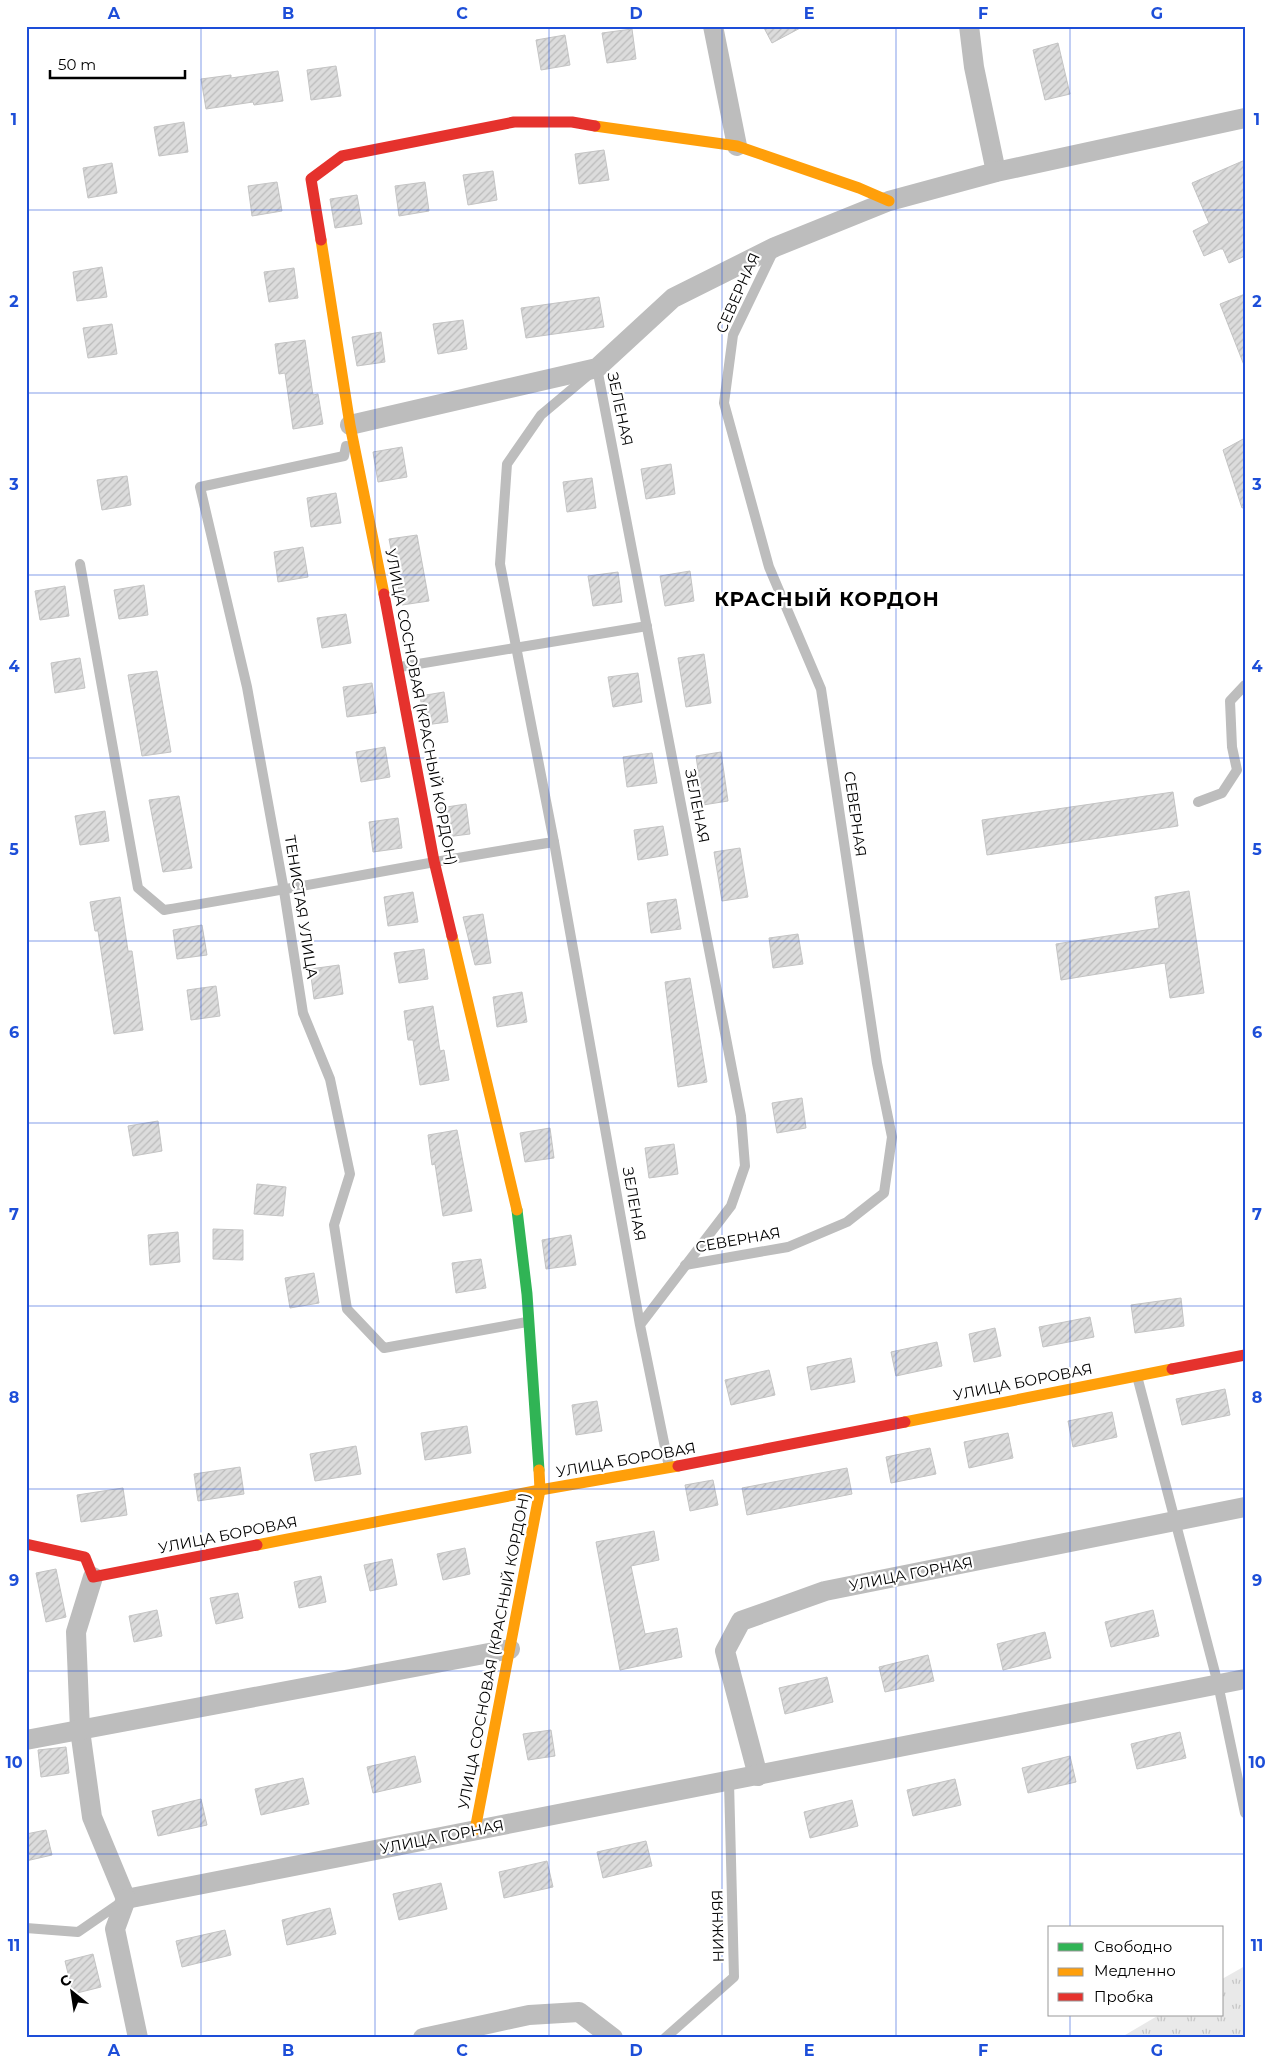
<svg xmlns="http://www.w3.org/2000/svg" width="1271" height="2064" viewBox="0 0 1271 2064" font-family="Montserrat,sans-serif">
  <defs>
    <pattern id="grass-tufts" width="24" height="20" patternUnits="userSpaceOnUse" patternTransform="scale(1.25)"><rect width="24" height="20" fill="#e9e9e9"/><path d="M3 7l-1-3M5 7V3M7 7l1-3M15 17l-1-3M17 17v-4M19 17l1-3" fill="none" stroke="#c6c6c6"/></pattern>
    <pattern id="building-hatch" width="6" height="6" patternUnits="userSpaceOnUse" patternTransform="scale(1.25)"><rect width="6" height="6" fill="#dcdcdc"/><path d="M-1 1l2-2M0 6l6-6M5 7l2-2" fill="none" stroke="#bbb"/></pattern>
  </defs>
  <rect width="100%" height="100%" fill="#fff"/>
  <polygon fill="url(#grass-tufts)" points="1245,1966 1245,2038 1120,2038 1159,2015 1222,2015 1222,1979"/>
  <g fill="url(#building-hatch)" stroke="#c4c4c4">
    <polygon points="763,26 804,26 772,43"/>
    <polygon points="632,29 636,59 607,63 602,33"/>
    <polygon points="565,35 570,65 541,70 536,40"/>
    <polygon points="1058,43 1070,94 1045,100 1033,50"/>
    <polygon points="336,66 341,96 311,100 307,70"/>
    <polygon points="278,71 283,101 254,105 253,102 206,109 201,79 231,75 231,78"/>
    <polygon points="184,122 188,152 159,156 154,127"/>
    <polygon points="604,150 609,180 579,184 575,154"/>
    <polygon points="1245,160 1245,256 1229,263 1223,249 1220,249 1204,256 1193,231 1209,223 1192,183"/>
    <polygon points="112,163 117,193 88,198 83,168"/>
    <polygon points="493,171 497,200 468,205 463,175"/>
    <polygon points="277,182 282,211 252,216 248,186"/>
    <polygon points="425,182 429,211 399,216 395,186"/>
    <polygon points="357,195 362,224 335,228 330,199"/>
    <polygon points="102,267 107,297 77,301 73,272"/>
    <polygon points="294,268 298,298 269,302 264,272"/>
    <polygon points="1245,294 1245,364 1244,365 1220,304"/>
    <polygon points="599,297 604,327 526,338 521,308"/>
    <polygon points="463,320 467,349 438,354 433,324"/>
    <polygon points="112,324 117,354 88,358 83,328"/>
    <polygon points="381,332 385,362 357,366 352,337"/>
    <polygon points="305,340 313,395 318,394 323,424 293,429 285,373 279,374 275,344"/>
    <polygon points="1245,438 1245,507 1242,508 1223,450"/>
    <polygon points="402,447 407,477 378,482 373,452"/>
    <polygon points="671,464 675,494 646,499 641,469"/>
    <polygon points="127,476 131,505 102,510 97,480"/>
    <polygon points="592,478 596,508 567,512 563,482"/>
    <polygon points="336,493 341,523 311,527 307,498"/>
    <polygon points="417,535 429,601 402,605 389,539"/>
    <polygon points="303,547 308,577 278,582 274,552"/>
    <polygon points="690,571 694,601 665,606 660,576"/>
    <polygon points="618,572 622,602 593,606 588,576"/>
    <polygon points="144,585 148,615 119,619 114,590"/>
    <polygon points="65,586 69,616 40,620 35,591"/>
    <polygon points="346,614 351,643 322,648 317,618"/>
    <polygon points="704,654 711,703 686,707 678,658"/>
    <polygon points="80,658 85,688 55,693 51,663"/>
    <polygon points="157,671 171,752 142,756 128,675"/>
    <polygon points="638,673 642,702 613,707 608,677"/>
    <polygon points="372,683 376,713 347,717 343,687"/>
    <polygon points="444,692 448,722 425,725 420,696"/>
    <polygon points="385,747 390,777 361,782 356,752"/>
    <polygon points="721,752 728,801 703,805 696,756"/>
    <polygon points="652,753 657,783 627,787 623,757"/>
    <polygon points="1173,792 1178,826 987,855 982,820"/>
    <polygon points="179,796 192,868 163,872 149,800"/>
    <polygon points="466,804 470,834 446,837 440,808"/>
    <polygon points="105,811 109,841 80,845 75,816"/>
    <polygon points="398,818 402,848 373,852 369,822"/>
    <polygon points="663,826 668,855 638,860 634,830"/>
    <polygon points="740,848 748,897 722,901 714,852"/>
    <polygon points="1189,891 1204,993 1170,998 1165,963 1061,980 1056,944 1159,928 1155,897"/>
    <polygon points="413,892 418,922 388,926 384,897"/>
    <polygon points="120,897 128,951 132,951 143,1030 114,1034 98,931 95,931 90,902"/>
    <polygon points="676,899 681,929 651,933 647,903"/>
    <polygon points="483,914 491,963 475,965 463,917"/>
    <polygon points="202,925 207,955 177,959 173,930"/>
    <polygon points="798,934 803,964 773,968 769,938"/>
    <polygon points="424,949 428,979 399,983 394,953"/>
    <polygon points="339,965 343,994 314,999 310,969"/>
    <polygon points="690,978 707,1082 678,1087 665,982"/>
    <polygon points="216,986 220,1016 191,1020 187,990"/>
    <polygon points="522,992 527,1022 497,1027 493,997"/>
    <polygon points="433,1006 440,1051 444,1050 449,1080 420,1085 413,1040 408,1040 404,1011"/>
    <polygon points="802,1098 806,1128 777,1133 772,1103"/>
    <polygon points="158,1121 162,1151 133,1156 128,1126"/>
    <polygon points="550,1128 554,1158 525,1162 520,1133"/>
    <polygon points="457,1130 472,1211 443,1216 435,1164 432,1165 428,1135"/>
    <polygon points="674,1144 678,1174 649,1178 645,1148"/>
    <polygon points="257,1184 286,1187 283,1216 254,1214"/>
    <polygon points="213,1229 243,1230 243,1260 213,1259"/>
    <polygon points="178,1232 180,1262 150,1265 148,1235"/>
    <polygon points="571,1235 576,1265 546,1269 542,1240"/>
    <polygon points="481,1259 486,1288 456,1293 452,1263"/>
    <polygon points="314,1273 319,1303 290,1308 285,1278"/>
    <polygon points="1181,1298 1184,1326 1135,1333 1131,1305"/>
    <polygon points="1090,1317 1094,1337 1043,1347 1039,1327"/>
    <polygon points="995,1328 1001,1356 974,1362 969,1334"/>
    <polygon points="937,1342 942,1366 896,1376 891,1352"/>
    <polygon points="851,1358 855,1382 811,1390 807,1367"/>
    <polygon points="769,1370 775,1395 731,1405 725,1380"/>
    <polygon points="1225,1389 1230,1415 1182,1425 1176,1399"/>
    <polygon points="597,1401 602,1431 576,1435 572,1405"/>
    <polygon points="1112,1412 1117,1437 1073,1447 1068,1421"/>
    <polygon points="467,1426 471,1453 425,1460 421,1433"/>
    <polygon points="1008,1433 1013,1458 969,1468 964,1442"/>
    <polygon points="356,1446 361,1474 315,1481 310,1454"/>
    <polygon points="930,1448 936,1474 891,1483 886,1457"/>
    <polygon points="240,1467 244,1494 198,1501 194,1474"/>
    <polygon points="847,1468 852,1494 747,1515 742,1488"/>
    <polygon points="713,1480 718,1505 690,1511 685,1485"/>
    <polygon points="123,1488 127,1515 81,1522 77,1495"/>
    <polygon points="654,1531 659,1560 631,1566 645,1634 677,1628 682,1657 620,1670 596,1542"/>
    <polygon points="465,1548 470,1574 443,1580 437,1554"/>
    <polygon points="392,1559 397,1585 370,1591 364,1565"/>
    <polygon points="56,1569 66,1617 46,1622 36,1573"/>
    <polygon points="321,1576 326,1602 299,1608 294,1582"/>
    <polygon points="238,1593 243,1618 216,1624 210,1598"/>
    <polygon points="157,1610 162,1636 134,1642 129,1616"/>
    <polygon points="1153,1610 1159,1636 1111,1647 1105,1622"/>
    <polygon points="1045,1632 1051,1658 1003,1670 997,1644"/>
    <polygon points="928,1655 934,1681 885,1692 879,1667"/>
    <polygon points="827,1677 833,1702 785,1714 779,1688"/>
    <polygon points="551,1730 555,1756 528,1760 523,1734"/>
    <polygon points="1180,1732 1186,1758 1137,1769 1131,1744"/>
    <polygon points="66,1747 69,1773 41,1777 38,1750"/>
    <polygon points="415,1756 421,1782 373,1793 367,1767"/>
    <polygon points="1070,1756 1076,1782 1028,1793 1022,1768"/>
    <polygon points="303,1778 309,1804 261,1815 255,1789"/>
    <polygon points="955,1779 961,1805 913,1816 907,1790"/>
    <polygon points="201,1799 207,1825 158,1836 152,1811"/>
    <polygon points="852,1800 858,1826 810,1838 804,1812"/>
    <polygon points="46,1830 52,1855 26,1861 26,1834"/>
    <polygon points="646,1841 652,1866 603,1878 597,1852"/>
    <polygon points="547,1861 553,1887 504,1898 499,1872"/>
    <polygon points="441,1883 447,1909 399,1920 393,1894"/>
    <polygon points="330,1908 336,1934 287,1945 282,1920"/>
    <polygon points="225,1930 231,1955 182,1967 176,1941"/>
    <polygon points="93,1954 101,1987 73,1994 65,1961"/>
  </g>
  <g fill="none" stroke-linecap="round" stroke-linejoin="round">
    <g stroke="#bdbdbd" stroke-width="10">
      <polyline points="346,446 344,456 200,487 247,687 284,891 303,1013 330,1079 350,1174 334,1225 347,1309 384,1348 527,1322"/>
      <path d="M 80,564 L 138,888 L 164,910 C 294,889 424,862 554,842"/>
      <polyline points="400,667 647,626"/>
      <polyline points="1198,802 1222,793 1237,770 1232,747 1230,701 1245,685"/>
      <polyline points="685,1265 788,1247 847,1222 884,1193 892,1137 877,1063 821,689 769,567 724,403 733,335 774,250"/>
      <polyline points="640,1325 731,1206 745,1166 741,1116 597,368 541,415 507,464 500,564 554,842 640,1325 669,1467"/>
      <polyline points="1137,1376 1218,1684 1245,1813"/>
      <polyline points="26,1928 78,1932 123,1901"/>
      <polyline points="665,2038 734,1977 729,1782"/>
    </g>
    <g stroke="#bdbdbd" stroke-width="20">
      <polyline points="713,26 737,146"/>
      <polyline points="969,26 974,67 996,172"/>
      <polyline points="350,425 597,368 673,298 775,247 889,201 996,172 1245,118"/>
      <polyline points="93,1577 76,1632 80,1730 92,1817 126,1899"/>
      <polyline points="26,1740 510,1649"/>
      <polyline points="758,1776 725,1651 741,1621 825,1591 1245,1507"/>
      <polyline points="126,1899 1245,1679"/>
      <polyline points="126,1899 115,1929 138,2038"/>
      <polyline points="423,2038 529,2015 579,2012 613,2038"/>
    </g>
    <polyline stroke="#30b455" stroke-width="11" points="517,1210 527,1294 539,1470"/>
    <g stroke="#ff9f0a" stroke-width="11">
      <polyline points="595,126 737,146 859,188 889,201"/>
      <polyline points="321,240 350,425 384,594"/>
      <polyline points="452,936 517,1210"/>
      <polyline points="905,1422 1172,1369"/>
      <polyline points="257,1545 540,1490 678,1466"/>
      <polyline points="475,1830 540,1490 539,1470"/>
    </g>
    <g stroke="#e5322d" stroke-width="11">
      <polyline points="321,240 311,179 342,156 514,122 572,122 595,126"/>
      <polyline points="384,594 434,861 452,936"/>
      <polyline points="1172,1369 1245,1355"/>
      <polyline points="678,1466 905,1422"/>
      <polyline points="26,1544 85,1557 93,1577 257,1545"/>
    </g>
  </g>
  <path fill="none" stroke="#1d4ed8" stroke-width="1" stroke-opacity="0.55" d="M 201,26 L 201,2038M 375,26 L 375,2038M 549,26 L 549,2038M 722,26 L 722,2038M 896,26 L 896,2038M 1070,26 L 1070,1928M 26,210 L 1245,210M 26,393 L 1245,393M 26,575 L 1245,575M 26,758 L 1245,758M 26,941 L 1245,941M 26,1123 L 1245,1123M 26,1306 L 1245,1306M 26,1489 L 1245,1489M 26,1671 L 1245,1671M 26,1854 L 1245,1854M 1070,2015 L 1070,2038"/>
  <g text-anchor="middle" stroke-width="4.5" stroke-linejoin="round" paint-order="stroke">
    <g font-size="15" fill="#000" stroke="#fff">
      <text transform="translate(738 293) rotate(-66)" y="5">СЕВЕРНАЯ</text>
      <text transform="translate(620 409) rotate(78)" y="5">ЗЕЛЕНАЯ</text>
      <text transform="translate(421 707) rotate(79)" y="5">УЛИЦА СОСНОВАЯ (КРАСНЫЙ КОРДОН)</text>
      <text transform="translate(697 806) rotate(79)" y="5">ЗЕЛЕНАЯ</text>
      <text transform="translate(855 814) rotate(82)" y="5">СЕВЕРНАЯ</text>
      <text transform="translate(301 907) rotate(81)" y="5">ТЕНИСТАЯ УЛИЦА</text>
      <text transform="translate(634 1204) rotate(80)" y="5">ЗЕЛЕНАЯ</text>
      <text transform="translate(738 1240) rotate(-10)" y="5">СЕВЕРНАЯ</text>
      <text transform="translate(1023 1382) rotate(-11)" y="5">УЛИЦА БОРОВАЯ</text>
      <text transform="translate(626 1460) rotate(-10)" y="5">УЛИЦА БОРОВАЯ</text>
      <text transform="translate(228 1535) rotate(-11)" y="5">УЛИЦА БОРОВАЯ</text>
      <text transform="translate(911 1574) rotate(-11)" y="5">УЛИЦА ГОРНАЯ</text>
      <text transform="translate(494 1651) rotate(-79)" y="5">УЛИЦА СОСНОВАЯ (КРАСНЫЙ КОРДОН)</text>
      <text transform="translate(442 1837) rotate(-11)" y="5">УЛИЦА ГОРНАЯ</text>
      <text transform="translate(718 1926) rotate(-91)" y="5">НИЖНЯЯ</text>
    </g>
    <g font-size="20" font-weight="bold" letter-spacing="1" fill="#000" stroke="#fff">
      <text x="827" y="606">КРАСНЫЙ КОРДОН</text>
    </g>
  </g>
  <rect width="1271" height="2064" fill="none" stroke="#ffffff" stroke-width="55"/>
  <rect x="1048" y="1926" width="175" height="90" fill="#ffffff" stroke="#999999"/>
  <rect x="1058" y="1943" width="25" height="8" fill="#30b455" stroke="#999999"/>
  <text x="1094" y="1952" font-size="15" fill="#000000">Свободно</text>
  <rect x="1058" y="1968" width="25" height="8" fill="#ff9f0a" stroke="#999999"/>
  <text x="1094" y="1976" font-size="15" fill="#000000">Медленно</text>
  <rect x="1058" y="1993" width="25" height="8" fill="#e5322d" stroke="#999999"/>
  <text x="1094" y="2002" font-size="15" fill="#000000">Пробка</text>
  <g transform="translate(72 1992) rotate(330)" stroke="#ffffff" stroke-width="4" paint-order="stroke">
  <path d="M0-4L9 19L0 12L-9 19Z" fill="#000000"/>
  <text y="-8" font-size="14" font-weight="bold" text-anchor="middle" fill="#000000">С</text>
  </g>
  <path d="M50 70v8h135v-8" fill="none" stroke="#000000" stroke-width="2.5"/>
  <text x="58" y="70" font-size="15" fill="#000000" stroke="#ffffff" stroke-width="4" paint-order="stroke">50 m</text>
  <rect x="28" y="28" width="1216" height="2008" fill="none" stroke="#1d4ed8" stroke-width="2"/>
  <g font-size="16" text-anchor="middle" font-weight="bold" fill="#1d4ed8">
    <text x="114" y="19">A</text>
    <text x="288" y="19">B</text>
    <text x="462" y="19">C</text>
    <text x="636" y="19">D</text>
    <text x="809" y="19">E</text>
    <text x="983" y="19">F</text>
    <text x="1157" y="19">G</text>
    <text x="14" y="125">1</text>
    <text x="1257" y="125">1</text>
    <text x="14" y="307">2</text>
    <text x="1257" y="307">2</text>
    <text x="14" y="490">3</text>
    <text x="1257" y="490">3</text>
    <text x="14" y="672">4</text>
    <text x="1257" y="672">4</text>
    <text x="14" y="855">5</text>
    <text x="1257" y="855">5</text>
    <text x="14" y="1038">6</text>
    <text x="1257" y="1038">6</text>
    <text x="14" y="1220">7</text>
    <text x="1257" y="1220">7</text>
    <text x="14" y="1403">8</text>
    <text x="1257" y="1403">8</text>
    <text x="14" y="1586">9</text>
    <text x="1257" y="1586">9</text>
    <text x="14" y="1768">10</text>
    <text x="1257" y="1768">10</text>
    <text x="14" y="1951">11</text>
    <text x="1257" y="1951">11</text>
    <text x="114" y="2056">A</text>
    <text x="288" y="2056">B</text>
    <text x="462" y="2056">C</text>
    <text x="636" y="2056">D</text>
    <text x="809" y="2056">E</text>
    <text x="983" y="2056">F</text>
    <text x="1157" y="2056">G</text>
  </g>
</svg>
